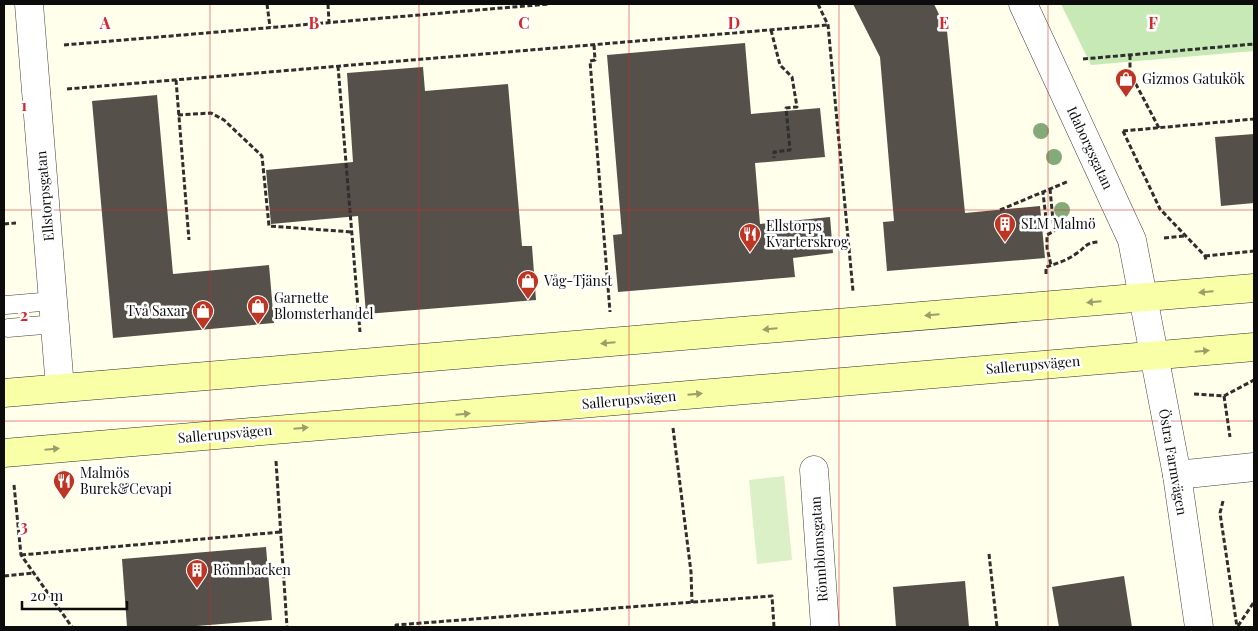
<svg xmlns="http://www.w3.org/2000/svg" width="1258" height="631" viewBox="0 0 1258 631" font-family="'Playfair Display',serif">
  <rect width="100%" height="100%" fill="#ffffec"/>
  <polygon fill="#c7e9b5" points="1061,4 1254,4 1254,51 1091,65"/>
  <polygon fill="#dbf0c7" points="784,476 792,560 757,564 749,480"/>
  <g fill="#555049">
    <polygon points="853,4 934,4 947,31 965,213 1040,206 1045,258 887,271 883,222 894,221 880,57"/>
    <polygon points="745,43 751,114 820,108 825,157 755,163 760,224 830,217 833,253 793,258 795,277 618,292 613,235 622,234 607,55"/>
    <polygon points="423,67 425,91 508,84 522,246 532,246 536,300 366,314 358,216 271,224 266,170 353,162 347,73"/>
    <polygon points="157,95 173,274 269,265 274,323 113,338 92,101"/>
    <polygon points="1254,134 1254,203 1221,206 1215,137"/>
    <polygon points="266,547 272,620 184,627 127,627 122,559"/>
    <polygon points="1124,576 1132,627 1059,627 1052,587"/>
    <polygon points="965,581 969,627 896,627 893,587"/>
  </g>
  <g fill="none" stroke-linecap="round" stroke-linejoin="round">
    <g stroke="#3f3f3f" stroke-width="19">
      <g id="service">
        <polyline points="6,305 53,301"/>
        <polyline points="8,328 55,324"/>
      </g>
    </g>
    <g stroke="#3f3f3f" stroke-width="29">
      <g id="minor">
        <polyline points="29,4 60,388"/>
        <polyline points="1023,4 1132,240 1143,297"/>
        <polyline points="814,470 825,627"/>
        <polyline points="1177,475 1254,467"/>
      </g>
    </g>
    <g stroke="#3f3f3f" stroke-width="29">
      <polyline id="tertiary" points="1143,297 1177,475 1199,627"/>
    </g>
    <g stroke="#2e2e2e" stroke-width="29">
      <g id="secondary">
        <polyline points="4,393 1254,288"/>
        <polyline points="4,453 1254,347"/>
      </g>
    </g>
    <g stroke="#2e2e2e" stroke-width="3" stroke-dasharray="5 2.5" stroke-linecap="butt">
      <polyline points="267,4 270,27"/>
      <polyline points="328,4 329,22"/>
      <polyline points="818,4 828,25 853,291"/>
      <polyline points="771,30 780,65 792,77 797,107 786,108 790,150 774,152 774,158"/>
      <polyline points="64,45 549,4"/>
      <polyline points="594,45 595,60 590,61 610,312"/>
      <polyline points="1130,55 1130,73 1159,128"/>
      <polyline points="1083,59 1254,44"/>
      <polyline points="338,66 360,332"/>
      <polyline points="176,80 189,240"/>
      <polyline points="67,89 828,25"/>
      <polyline points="178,115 211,113 224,120 262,156 269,226 352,232"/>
      <polyline points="1123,131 1160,209 1205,256 1206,260"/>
      <polyline points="1123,131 1254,119"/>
      <polyline points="1050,189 1054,231 1047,235 1047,248 1051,265"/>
      <polyline points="1000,210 1069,181"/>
      <polyline points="4,224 16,223"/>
      <polyline points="1042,228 1047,227 1043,193"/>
      <polyline points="1164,238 1185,236"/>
      <polyline points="1205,256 1254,251"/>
      <path d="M 1046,274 L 1046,267 C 1056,264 1068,260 1077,253 C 1086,247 1085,243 1098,242"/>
      <polyline points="1194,394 1224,396 1254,380"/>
      <polyline points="1224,396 1230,437"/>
      <polyline points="673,428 691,572 692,603"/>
      <polyline points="276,461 287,627"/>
      <polyline points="14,485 21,555 72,627"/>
      <polyline points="1223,501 1220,513 1237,627"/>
      <polyline points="989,554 997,627"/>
      <polyline points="21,555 281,532"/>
      <polyline points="4,576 33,573"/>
      <polyline points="1238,626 1254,602"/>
      <polyline points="396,627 396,625 772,596 774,627"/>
    </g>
    <use href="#service" stroke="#fff" stroke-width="18"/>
    <use href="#minor" stroke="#fff" stroke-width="28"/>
    <use href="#tertiary" stroke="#fff" stroke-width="28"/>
    <use href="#secondary" stroke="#f9ffa7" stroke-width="28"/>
  </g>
  <g fill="#84aa7a">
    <circle cx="1041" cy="131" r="8"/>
    <circle cx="1054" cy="157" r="8"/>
    <circle cx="1062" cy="210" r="8"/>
  </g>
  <defs><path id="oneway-solid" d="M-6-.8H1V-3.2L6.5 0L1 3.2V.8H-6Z" transform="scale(1.25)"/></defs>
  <g fill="#9a9e69">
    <use href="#oneway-solid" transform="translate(1206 292) rotate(175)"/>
    <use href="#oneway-solid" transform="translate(1094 302) rotate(175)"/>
    <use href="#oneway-solid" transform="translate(932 315) rotate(175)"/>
    <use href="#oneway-solid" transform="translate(770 329) rotate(175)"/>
    <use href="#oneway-solid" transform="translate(608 343) rotate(175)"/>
    <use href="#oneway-solid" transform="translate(1202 351) rotate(-5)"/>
    <use href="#oneway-solid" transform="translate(695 394) rotate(-5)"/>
    <use href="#oneway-solid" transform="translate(463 414) rotate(-5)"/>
    <use href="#oneway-solid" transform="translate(301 428) rotate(-5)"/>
    <use href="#oneway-solid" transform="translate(52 449) rotate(-5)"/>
  </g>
  <path fill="none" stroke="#d62828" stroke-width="1" stroke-opacity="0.55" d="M 210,4 L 210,627M 419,4 L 419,627M 629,4 L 629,627M 839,4 L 839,627M 1048,4 L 1048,627M 4,210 L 1254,210M 4,421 L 1254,421"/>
  <defs>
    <g id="shop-pin" transform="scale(1.125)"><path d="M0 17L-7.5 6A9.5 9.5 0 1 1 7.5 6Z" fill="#be3623" stroke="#fff"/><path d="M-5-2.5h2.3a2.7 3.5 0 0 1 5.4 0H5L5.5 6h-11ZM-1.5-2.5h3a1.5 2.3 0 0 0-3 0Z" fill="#fff"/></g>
    <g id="building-pin" transform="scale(1.125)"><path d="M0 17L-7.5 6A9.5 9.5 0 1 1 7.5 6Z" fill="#be3623" stroke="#fff"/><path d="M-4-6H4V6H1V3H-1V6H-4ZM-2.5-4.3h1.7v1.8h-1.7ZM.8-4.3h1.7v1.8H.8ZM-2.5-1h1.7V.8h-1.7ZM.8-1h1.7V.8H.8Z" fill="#fff"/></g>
    <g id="restaurant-pin" transform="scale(1.125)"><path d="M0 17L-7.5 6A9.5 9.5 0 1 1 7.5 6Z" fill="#be3623" stroke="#fff"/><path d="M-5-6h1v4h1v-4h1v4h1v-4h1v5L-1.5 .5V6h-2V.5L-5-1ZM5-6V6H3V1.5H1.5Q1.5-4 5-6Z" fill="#fff"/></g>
  </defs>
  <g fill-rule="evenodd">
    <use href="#shop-pin" x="1126" y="79"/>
    <use href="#building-pin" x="1005" y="224"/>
    <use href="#restaurant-pin" x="750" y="234"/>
    <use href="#shop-pin" x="528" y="281"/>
    <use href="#shop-pin" x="258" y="306"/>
    <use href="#shop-pin" x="203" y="311"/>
    <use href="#restaurant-pin" x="64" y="481"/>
    <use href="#building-pin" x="197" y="570"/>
  </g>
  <g text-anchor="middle" stroke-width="5" stroke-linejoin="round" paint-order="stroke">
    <g font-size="14" fill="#0c0c0c" stroke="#fff" text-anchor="start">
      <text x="1142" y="84">Gizmos Gatukök</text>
      <text x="1021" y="229">SLM Malmö</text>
      <text x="766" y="231">Ellstorps<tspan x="766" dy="16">Kvarterskrog</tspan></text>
      <text x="544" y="286">Våg-Tjänst</text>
      <text x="274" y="303">Garnette<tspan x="274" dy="16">Blomsterhandel</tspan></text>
      <text x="187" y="316" text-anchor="end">Två Saxar</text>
      <text x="80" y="478">Malmös<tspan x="80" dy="16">Burek&amp;Cevapi</tspan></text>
      <text x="213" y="575">Rönnbacken</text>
    </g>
    <g font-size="14" fill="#0c0c0c" stroke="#fff">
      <text transform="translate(1090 148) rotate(65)" y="5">Idaborgsgatan</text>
      <text transform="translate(45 196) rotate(-95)" y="5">Ellstorpsgatan</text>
      <text transform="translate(1033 365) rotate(-5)" y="5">Sallerupsvägen</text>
      <text transform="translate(629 400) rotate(-5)" y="5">Sallerupsvägen</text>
      <text transform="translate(225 434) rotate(-5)" y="5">Sallerupsvägen</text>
      <text transform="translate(1173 462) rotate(80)" y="5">Östra Farmvägen</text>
      <text transform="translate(819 549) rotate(-94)" y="5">Rönnblomsgatan</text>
    </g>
  </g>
  <g font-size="16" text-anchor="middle" font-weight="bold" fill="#d62828" stroke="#fff" stroke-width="5" stroke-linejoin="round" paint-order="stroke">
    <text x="105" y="29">A</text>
    <text x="314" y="29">B</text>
    <text x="524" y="29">C</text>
    <text x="734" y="29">D</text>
    <text x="944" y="29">E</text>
    <text x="1153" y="29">F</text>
    <text x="24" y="111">1</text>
    <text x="24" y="321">2</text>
    <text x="24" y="532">3</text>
  </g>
  <rect width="1258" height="631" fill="none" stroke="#0c0c0c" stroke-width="10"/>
  <path d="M22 601v8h105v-8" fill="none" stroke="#0c0c0c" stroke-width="2.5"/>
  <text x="30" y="601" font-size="15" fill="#0c0c0c" stroke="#ffffff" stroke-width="4" paint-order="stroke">20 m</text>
</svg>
